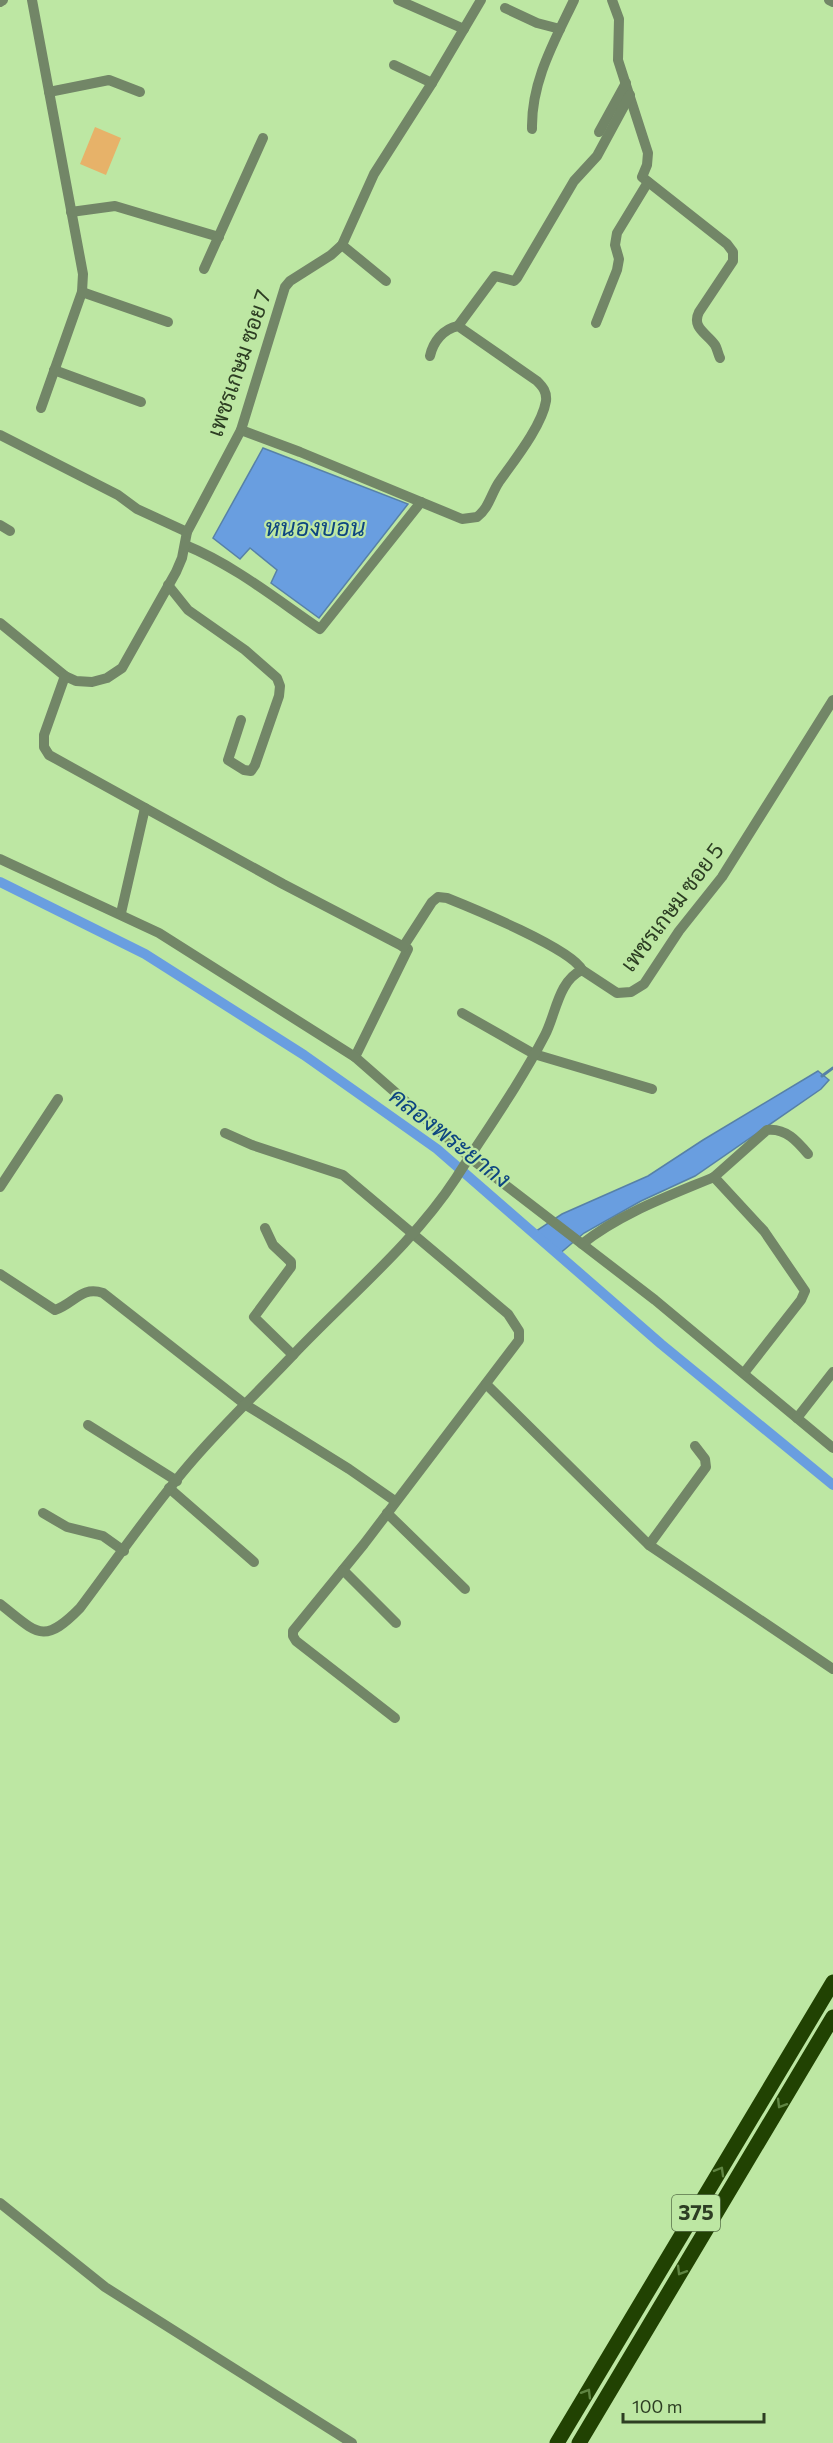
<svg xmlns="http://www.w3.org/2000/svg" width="833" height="2443" viewBox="0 0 833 2443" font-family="Commissioner,Sarabun,sans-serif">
  <rect width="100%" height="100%" fill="#bde7a3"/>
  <polygon fill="#e7b269" points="95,127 121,138 106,175 80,164"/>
  <g fill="#699ee0" stroke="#5781a7" stroke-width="1.5">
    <polygon points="263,448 408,504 319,618 271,583 277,570 250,548 240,559 213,538"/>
    <polygon points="818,1071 829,1080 821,1089 695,1176 641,1201 584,1233 558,1255 533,1233 562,1214 648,1176 703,1140"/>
  </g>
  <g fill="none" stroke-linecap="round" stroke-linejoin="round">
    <polyline stroke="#5781a7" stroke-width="3" points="822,1076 833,1068"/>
    <polyline stroke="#699ee0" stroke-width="10" points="0,882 145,954 304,1055 437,1149 661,1344 833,1485"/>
    <g stroke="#728667" stroke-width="10">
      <polyline points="32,0 83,274 82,292 41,408"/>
      <polyline points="398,0 464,29"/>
      <path d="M 612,0 L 619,19 L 618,60 L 648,153 L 647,165 L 642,177 L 727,244 L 733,252 L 733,261 L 699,312 C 691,328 708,334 715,345 C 717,348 718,354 720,358"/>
      <polyline points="829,0 833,2"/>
      <polyline points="0,2 3,0"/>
      <polyline points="505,8 537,23 560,29"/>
      <polyline points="394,65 432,83"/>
      <polyline points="49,92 109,80 140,92"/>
      <path d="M 532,129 C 531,82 554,42 574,0"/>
      <polyline points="599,132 626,83"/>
      <polyline points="71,212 115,206 219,237"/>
      <polyline points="342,245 386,281"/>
      <polyline points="204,269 263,138"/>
      <polyline points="82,292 168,322"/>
      <polyline points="596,323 617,270 619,259 615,245 617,233 648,182"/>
      <polyline points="458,326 495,276 514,281 517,278 574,181 597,156 630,95"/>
      <polyline points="54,370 141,402"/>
      <path d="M 241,430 L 300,452 L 462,519 L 477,517 C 489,508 491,494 499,482 C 513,462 542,426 546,401 C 547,392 543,387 537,381 L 458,326 C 443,329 433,342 430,356"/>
      <polyline points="0,435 118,495 137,509 187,532"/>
      <polyline points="0,525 10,531"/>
      <path d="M 185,545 C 234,565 276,599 320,629 L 421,502"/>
      <polyline points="168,585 188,610 245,650 277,678 280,686 279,696 255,765 251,771 244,770 228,760 241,720"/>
      <polyline points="0,623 65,676 76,681 92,682 107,678 122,668 176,572 182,558 187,532 241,430 285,287 290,281 331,255 342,245 374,174 432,83 481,0"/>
      <polyline points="65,676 44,735 44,747 49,755 283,884 408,949 355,1057 469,1157 655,1300 833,1448"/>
      <polyline points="0,859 159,933 355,1057"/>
      <polyline points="121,913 145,808"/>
      <path d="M 403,947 L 432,902 L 438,897 L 447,898 C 472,908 572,949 582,970"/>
      <polyline points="462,1013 534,1054 652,1089"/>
      <polyline points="225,1133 252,1145 343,1175 508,1314 519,1331 519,1340 364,1544 293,1631 293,1636 296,1641 395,1718"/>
      <polyline points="0,1187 58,1099"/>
      <polyline points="265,1228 273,1245 291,1262 291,1267 254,1317 293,1355"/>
      <path d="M 582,1244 C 621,1213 669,1196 714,1177"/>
      <path d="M 0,1274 L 55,1310 C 75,1303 81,1286 103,1293 L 246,1405 L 349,1469 L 395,1501"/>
      <path d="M 744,1373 L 801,1300 L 805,1291 L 764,1231 L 714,1177 L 767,1130 C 786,1128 797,1141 808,1154"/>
      <polyline points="486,1384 649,1545 833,1669"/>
      <polyline points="797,1418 833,1372"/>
      <polyline points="88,1425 177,1481"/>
      <polyline points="169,1488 254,1562"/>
      <polyline points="43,1513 67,1527 103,1536 124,1551"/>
      <polyline points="387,1513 465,1589"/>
      <polyline points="649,1545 706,1467 705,1459 695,1446"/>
      <polyline points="343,1570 396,1623"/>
      <path d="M 0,1604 C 37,1633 43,1646 80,1608 C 117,1559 152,1507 193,1460 C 224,1424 260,1390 293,1355 C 347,1298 413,1244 456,1178 C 486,1131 519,1085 545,1035 C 556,1014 558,981 582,970 L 617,993 L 631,992 L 644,984 L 679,931 L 722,877 L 833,700"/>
      <polyline points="0,2203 105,2287 352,2443"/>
    </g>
    <g stroke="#214202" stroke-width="15">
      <polyline points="557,2443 833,1982"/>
      <polyline points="579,2443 833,2017"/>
    </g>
  </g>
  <defs><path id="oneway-chevron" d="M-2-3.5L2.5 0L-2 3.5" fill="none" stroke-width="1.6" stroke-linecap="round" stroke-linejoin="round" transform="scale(1.5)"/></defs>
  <g stroke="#5f8442">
    <use href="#oneway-chevron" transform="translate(781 2104) rotate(121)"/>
    <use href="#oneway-chevron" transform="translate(720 2171) rotate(-60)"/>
    <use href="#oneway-chevron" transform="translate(681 2271) rotate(121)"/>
    <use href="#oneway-chevron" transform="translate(587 2393) rotate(-59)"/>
  </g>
  <g text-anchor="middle" stroke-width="4.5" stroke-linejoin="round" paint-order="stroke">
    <rect fill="#bde7a3" stroke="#587149" stroke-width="1.5" x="672" y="2195" width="48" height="36" rx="4.5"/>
    <g font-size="21" font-weight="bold" fill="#2d3e23">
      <text x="696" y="2220">375</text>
    </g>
    <g font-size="22" fill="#2d3e23" stroke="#bde7a3">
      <text transform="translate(239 363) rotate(-71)" y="8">เพชรเกษม ซอย 7</text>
      <text transform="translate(672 907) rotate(-53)" y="8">เพชรเกษม ซอย 5</text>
    </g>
    <g font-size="24" font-style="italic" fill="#0d4581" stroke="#bde7a3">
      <text x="315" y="536">หนองบอน</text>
      <text transform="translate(450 1138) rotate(38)" y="8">คลองพระยากง</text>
    </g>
  </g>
  <path d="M623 2413v9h141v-9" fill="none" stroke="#2d3e23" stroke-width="3"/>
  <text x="632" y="2413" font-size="18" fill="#2d3e23" stroke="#bde7a3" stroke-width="4.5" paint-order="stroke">100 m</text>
</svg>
